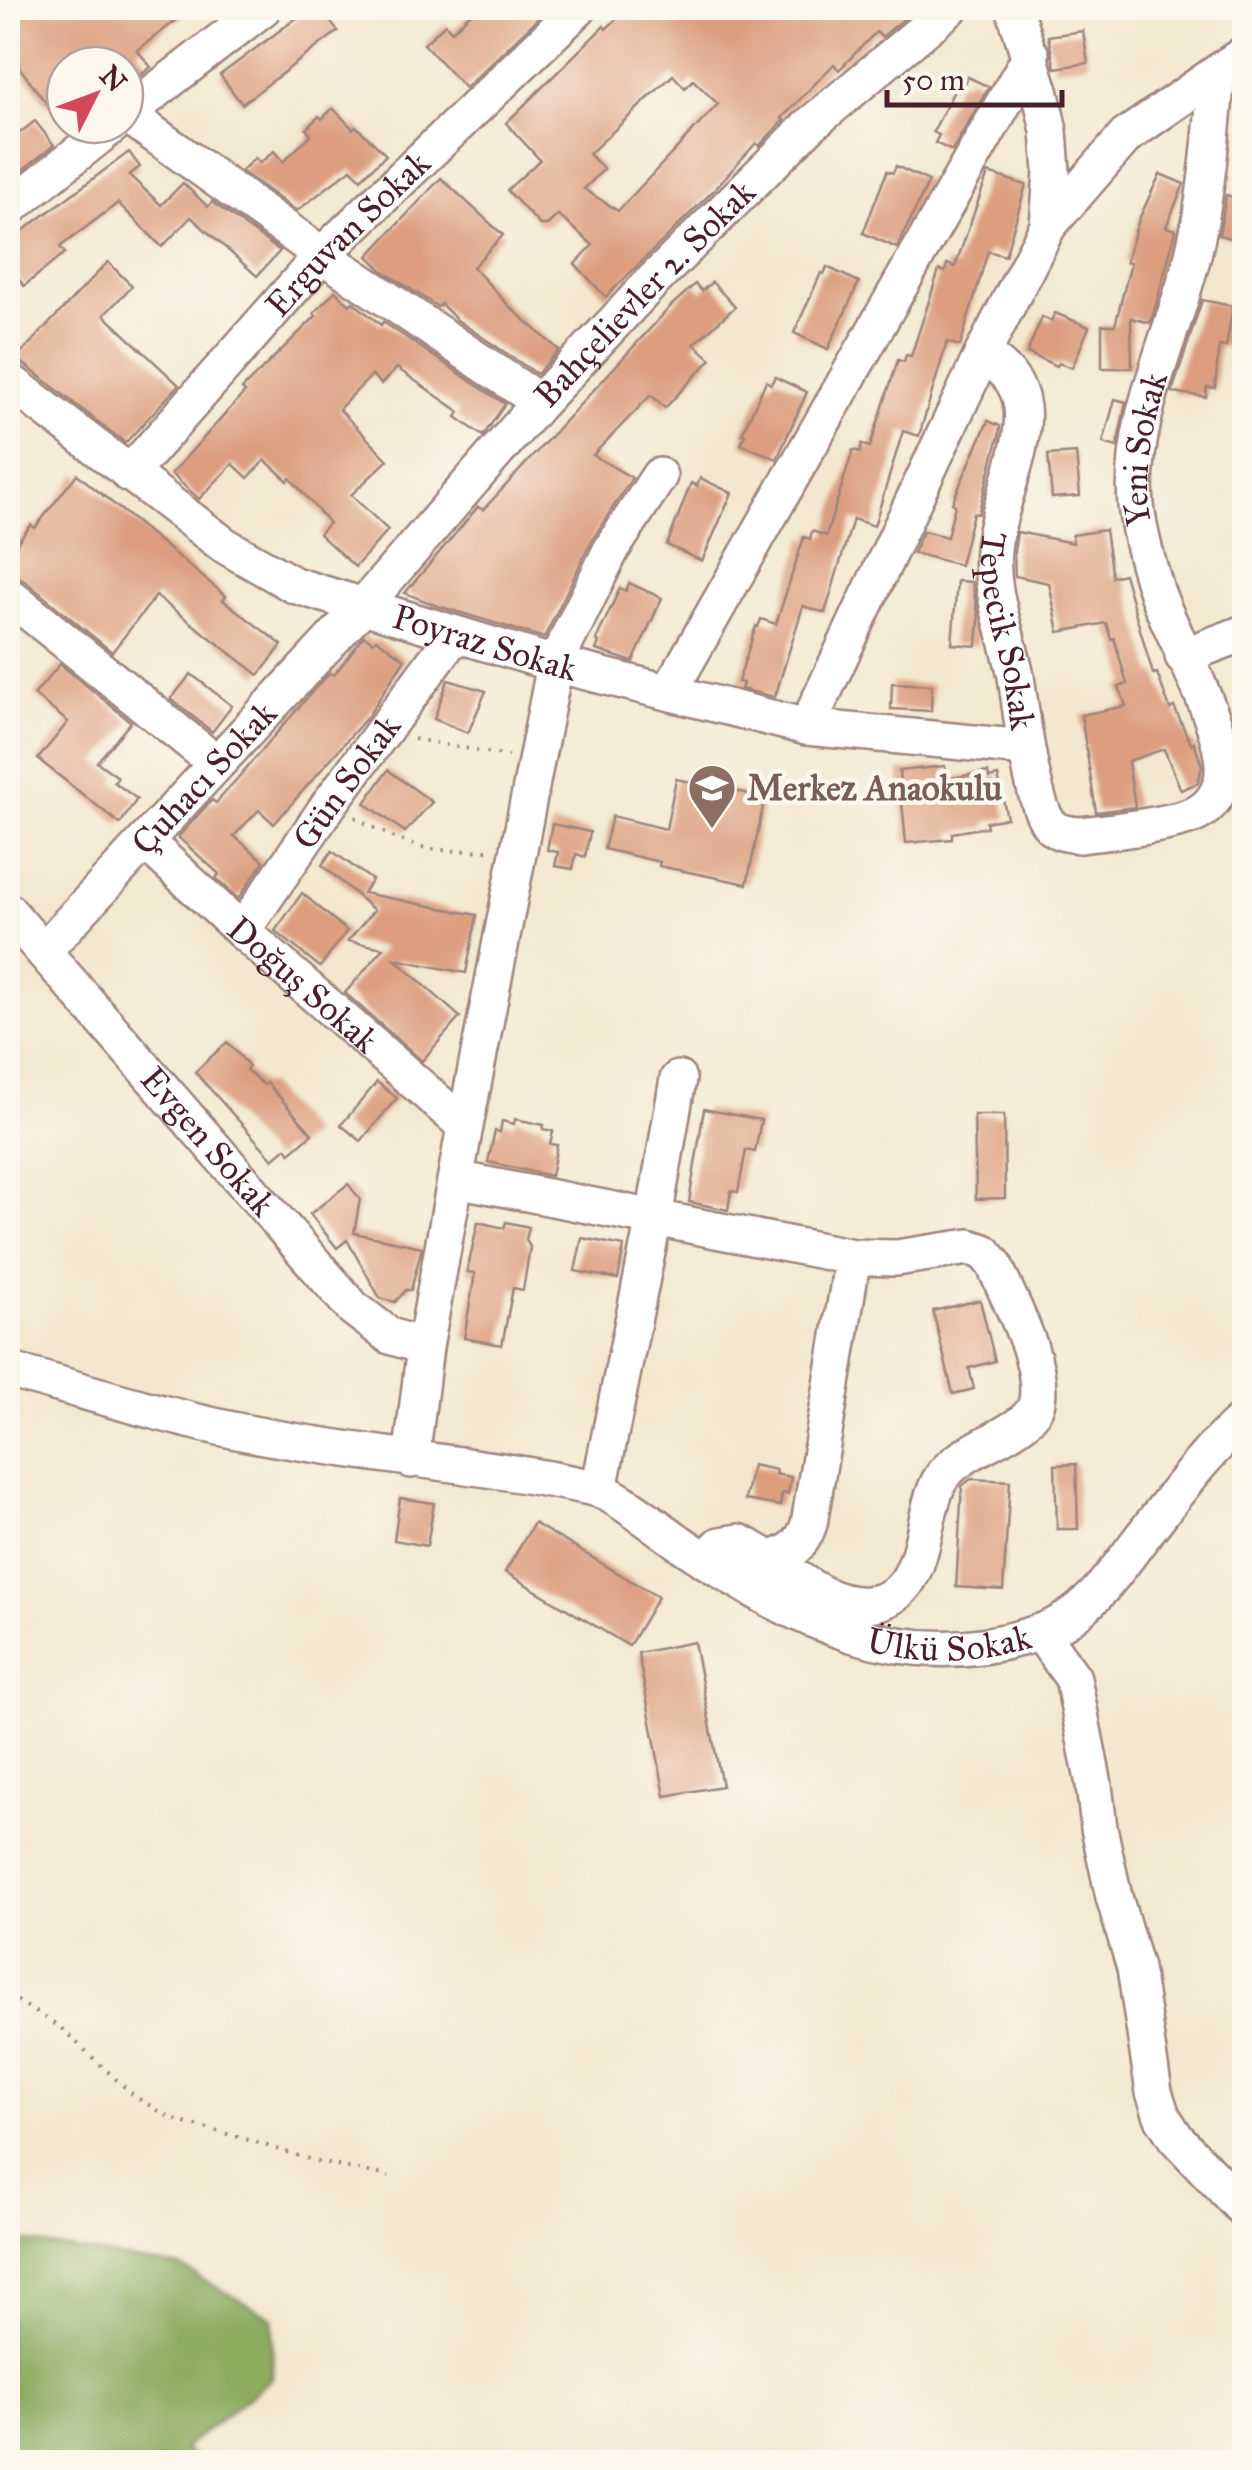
<svg xmlns="http://www.w3.org/2000/svg" width="1252" height="2470" viewBox="0 0 1252 2470" font-family="'IM FELL Great Primer',serif">
  <rect width="100%" height="100%" fill="#fbf7ec"/>
  <filter id="ink" filterUnits="userSpaceOnUse"><feTurbulence type="fractalNoise" baseFrequency=".01" numOctaves="2"/><feDisplacementMap in="SourceGraphic" scale="20" xChannelSelector="R" yChannelSelector="G"/><feConvolveMatrix kernelMatrix="1 2 1 2 8 2 1 2 1" color-interpolation-filters="sRGB"/></filter>
  <filter id="wash" filterUnits="userSpaceOnUse"><feTurbulence type="fractalNoise" baseFrequency=".0048" numOctaves="4" result="noise"/><feDisplacementMap in="SourceGraphic" scale="40" xChannelSelector="R" yChannelSelector="G"/><feGaussianBlur stdDeviation="2.25" result="paint"/><feColorMatrix in="noise" values="0 0 0 0 0 0 0 0 0 0 0 0 0 0 0 0 0 1.4 0 .05"/><feComposite in="paint" operator="in"/></filter>
  <g filter="url(#wash)">
    <rect width="100%" height="100%" fill="#f3e8cf"/>
    <polygon fill="#8cac60" stroke="#6b6646" stroke-width="2.5" points="8,2239 180,2267 273,2318 272,2378 183,2449 200,2462 8,2462"/>
    <g id="blocks">
      <g fill="#dc9e7f" fill-rule="evenodd">
        <polygon points="8,8 193,8 137,50 151,67 125,88 125,65 65,65 65,95 49,107 16,63 8,69"/>
        <polygon points="310,8 319,8 338,31 242,104 220,75"/>
        <polygon points="476,8 549,8 465,88 424,44 445,24 452,31"/>
        <path d="M 628,8 L 917,8 L 882,37 L 876,32 L 839,70 L 834,64 L 782,118 L 784,120 L 759,146 L 756,143 L 713,191 L 606,297 L 575,264 L 593,245 L 558,215 L 547,225 L 540,225 L 507,190 L 540,160 L 506,123 L 604,26 L 606,29 ZM 673,75 L 685,88 L 693,80 L 718,104 L 618,211 L 584,189 L 604,169 L 589,154 Z"/>
        <polygon points="1083,31 1088,63 1055,68 1048,36"/>
        <polygon points="968,77 989,87 952,151 935,143 939,135 933,132 959,81 965,83"/>
        <polygon points="333,108 353,129 356,126 386,155 361,179 351,169 297,211 241,171 255,158 260,163 274,151 283,162 311,135 306,129 319,116 322,119"/>
        <polygon points="35,121 54,145 19,173 8,159 8,142"/>
        <polygon points="129,152 140,167 129,175 161,205 183,183 208,207 212,202 280,251 257,276 191,217 162,247 118,203 60,247 65,253 24,286 8,265 8,242"/>
        <polygon points="896,166 929,181 897,248 863,233 887,171 893,173"/>
        <polygon points="988,173 1026,185 1005,256 988,251 960,346 947,342 919,436 903,431 874,526 853,519 825,613 803,606 775,697 741,689 743,683 738,682 756,626 758,627 761,619 776,624 804,537 810,539 812,531 826,536 853,450 860,452 862,444 870,447 898,360 904,362 906,355 911,356 939,270 945,272 947,264 955,267"/>
        <polygon points="1160,174 1184,184 1166,227 1176,230 1156,305 1150,323 1131,318 1132,368 1102,368 1102,325 1115,325 1131,263 1126,262 1139,219"/>
        <polygon points="441,178 503,235 473,267 510,307 559,350 537,374 457,320 441,304 438,307 383,271 368,256"/>
        <polygon points="1226,195 1244,200 1244,242 1219,235"/>
        <polygon points="108,262 132,286 104,315 179,385 125,443 16,358"/>
        <polygon points="827,267 859,282 828,349 794,333 821,273 824,274"/>
        <polygon points="712,282 735,307 694,344 711,359 665,408 651,395 593,455 632,478 592,540 544,638 435,605 405,593 478,507 483,510 672,305 695,284 702,291"/>
        <polygon points="335,291 350,305 353,302 381,325 383,322 505,404 483,436 456,417 460,412 397,368 381,384 372,375 339,409 388,460 351,495 388,530 355,567 319,534 329,523 290,478 288,481 265,460 248,478 233,464 199,499 171,474 245,392 242,389 316,316 314,313"/>
        <polygon points="1202,300 1233,306 1226,347 1219,346 1215,388 1207,387 1206,397 1172,392"/>
        <polygon points="1055,313 1089,327 1072,368 1059,363 1057,366 1027,353 1042,317 1051,321"/>
        <polygon points="775,377 807,392 777,459 741,444 745,435 742,434 766,381 771,384"/>
        <polygon points="1115,399 1126,402 1117,447 1103,443"/>
        <polygon points="988,421 1000,426 999,436 978,514 973,513 960,565 913,553 923,531 947,537 955,505 952,503"/>
        <polygon points="1076,453 1080,496 1052,498 1048,455"/>
        <polygon points="77,474 226,596 223,600 282,645 259,675 156,596 112,652 21,578 8,574 8,554 31,525 35,528"/>
        <polygon points="700,478 732,493 702,561 667,545 691,483 697,486"/>
        <polygon points="1105,530 1112,577 1124,574 1153,674 1157,673 1170,709 1174,707 1191,744 1194,742 1202,766 1198,783 1181,790 1164,749 1128,761 1135,807 1096,812 1081,715 1126,706 1119,687 1127,684 1114,638 1111,639 1106,623 1059,632 1049,583 1015,576 1014,551 1017,532 1073,543 1072,535"/>
        <polygon points="957,581 972,582 979,619 977,646 952,644"/>
        <polygon points="629,583 662,598 633,662 596,650 599,642 596,640 620,588 626,591"/>
        <polygon points="364,636 373,642 376,639 405,659 368,716 274,824 259,810 234,836 264,861 238,899 216,878 219,874 178,837 212,800 216,803 319,684 330,673 334,675"/>
        <polygon points="60,664 131,722 97,762 118,777 114,782 137,799 120,824 38,759 68,722 34,695"/>
        <polygon points="191,674 232,706 212,732 171,699"/>
        <polygon points="448,680 486,691 468,733 434,719"/>
        <polygon points="892,683 932,685 931,711 891,709"/>
        <polygon points="945,766 946,779 988,772 989,778 998,776 1007,818 986,822 987,827 952,833 952,839 906,843 899,771"/>
        <polygon points="388,770 432,802 405,832 365,803"/>
        <polygon points="676,779 765,797 747,884 659,866 660,862 604,849 612,816 666,829"/>
        <polygon points="552,824 590,832 585,857 576,854 573,869 555,866 558,852 547,850"/>
        <polygon points="332,851 372,880 363,893 477,915 466,973 395,959 460,1017 422,1061 345,993 384,948 348,941 374,910 322,865"/>
        <polygon points="302,893 347,931 320,967 275,931"/>
        <polygon points="227,1042 249,1066 246,1070 264,1085 267,1083 312,1134 290,1153 286,1148 273,1159 195,1072"/>
        <polygon points="377,1082 397,1098 361,1141 341,1125"/>
        <polygon points="704,1109 761,1120 755,1152 746,1150 738,1192 731,1191 728,1210 689,1202"/>
        <polygon points="974,1115 1004,1115 1005,1198 976,1199"/>
        <polygon points="515,1119 544,1125 543,1129 553,1131 550,1144 557,1145 551,1176 488,1162 495,1131 500,1132 502,1121 514,1124"/>
        <polygon points="348,1184 360,1199 354,1233 422,1247 411,1290 406,1290 395,1302 380,1298 347,1240 337,1248 310,1214"/>
        <polygon points="478,1222 504,1228 506,1222 529,1227 526,1240 530,1247 523,1290 513,1288 502,1345 464,1338 475,1273 467,1272"/>
        <polygon points="582,1238 624,1246 618,1279 575,1271"/>
        <polygon points="980,1300 995,1361 969,1368 974,1389 953,1394 933,1311"/>
        <polygon points="1076,1464 1078,1529 1057,1529 1055,1465"/>
        <polygon points="752,1465 776,1470 775,1474 791,1477 788,1494 782,1493 780,1506 745,1500"/>
        <polygon points="971,1479 1010,1481 1003,1590 956,1587 962,1486"/>
        <polygon points="400,1498 434,1503 427,1546 394,1540"/>
        <polygon points="534,1523 658,1597 629,1646 505,1572"/>
        <polygon points="694,1642 722,1786 665,1796 638,1653"/>
      </g>
    </g>
  </g>
  <g filter="url(#ink)">
    <use href="#blocks" fill-opacity="0" stroke="#9e847d" stroke-width="2.5"/>
    <g fill="none" stroke-linecap="round" stroke-linejoin="round">
      <g stroke="#9e847d" stroke-width="40">
        <g id="minor">
          <polyline points="126,114 322,255 540,402"/>
          <polyline points="125,115 263,8"/>
          <polyline points="8,209 113,125"/>
          <polyline points="1048,226 1126,136 1244,54"/>
          <path id="s1" d="M 983,353 C 1003,368 1019,381 1022,407 C 1027,447 997,506 993,549 C 989,594 1008,634 1016,677 C 1021,708 1031,805 1051,826 C 1058,833 1069,834 1079,835 C 1107,832 1175,825 1198,813 C 1209,807 1217,796 1221,784 C 1235,741 1173,638 1157,593 C 1148,565 1139,534 1136,505 C 1129,418 1173,337 1193,255 C 1207,196 1211,136 1217,76"/>
          <path id="s2" d="M 8,380 L 224,545 L 294,585 L 555,664 L 807,727 L 1025,748"/>
          <path id="s3" d="M 129,474 L 322,255 L 579,8"/>
          <polyline points="8,595 215,762"/>
          <polyline points="1183,656 1244,633"/>
          <polyline points="669,692 1031,55"/>
          <polyline points="807,727 983,353 1048,226 1052,171 1049,131 1041,94 1014,8"/>
          <path id="s4" d="M 146,842 L 242,931 L 465,1126"/>
          <path id="s5" d="M 8,911 L 353,1308 L 390,1336 L 425,1347"/>
          <path id="s6" d="M 242,931 L 330,803 L 455,634"/>
          <path id="s7" d="M 44,950 L 364,605 L 540,402 L 651,283 L 810,125 L 950,8"/>
          <path d="M 456,1179 L 853,1257 L 896,1258 L 969,1247 L 984,1252 L 994,1264 C 1009,1301 1044,1360 1037,1401 C 1032,1434 959,1446 940,1480 C 918,1519 930,1598 868,1604 C 820,1608 780,1560 739,1542 L 720,1545 L 705,1560"/>
          <path id="s8" d="M 8,1370 C 85,1391 163,1416 242,1432 C 358,1455 478,1463 594,1488 C 615,1493 662,1531 683,1545 C 794,1620 905,1680 1043,1631 C 1089,1615 1116,1570 1145,1533 C 1176,1494 1206,1451 1244,1419"/>
          <polyline points="411,1460 425,1347 465,1126 555,664 611,550 659,476"/>
          <polyline points="599,1489 654,1218 678,1079"/>
          <path d="M 769,1559 C 791,1554 802,1545 809,1524 L 853,1257"/>
          <polyline points="1040,1632 1073,1678 1094,1785 1099,1828 1114,1897 1135,1968 1154,2092 1162,2116 1176,2138 1244,2210"/>
        </g>
      </g>
      <g stroke="#9e847d" stroke-width="4" stroke-dasharray="2.5 8" stroke-linecap="butt">
        <polyline points="414,739 508,756"/>
        <path d="M 355,817 C 409,848 426,853 488,850"/>
        <polyline points="8,1995 61,2028 134,2096 174,2120 239,2137 318,2162 389,2176"/>
      </g>
      <use href="#minor" stroke="#fff" stroke-width="35"/>
    </g>
  </g>
  <defs>
    <g id="school-pin" transform="scale(2.5)"><path d="M0 17L-7.5 6A9.5 9.5 0 1 1 7.5 6Z" fill="#8d6e63" stroke="#fbf7ec"/><path d="M0-5L7-2L0 1L-7-2ZM-4 1L0 2.5L4 1V4Q0 6-4 4Z" fill="#fff"/></g>
  </defs>
  <g fill-rule="evenodd">
    <use href="#school-pin" x="712" y="788"/>
  </g>
  <g text-anchor="middle" stroke-width="9" stroke-linejoin="round" paint-order="stroke">
    <g font-size="35" fill="#4a1f2b" stroke="#fbf7ec">
      <text dy="12" stroke="none"><textPath href="#s3" startOffset="325">Erguvan Sokak</textPath></text>
      <text dy="12" stroke="none"><textPath href="#s7" startOffset="890">Bahçelievler 2. Sokak</textPath></text>
      <text dy="12" stroke="none"><textPath href="#s1" startOffset="1040">Yeni Sokak</textPath></text>
      <text dy="12" stroke="none"><textPath href="#s1" startOffset="298">Tepecik Sokak</textPath></text>
      <text dy="12" stroke="none"><textPath href="#s2" startOffset="552">Poyraz Sokak</textPath></text>
      <text dy="12" stroke="none"><textPath href="#s7" startOffset="235">Çuhacı Sokak</textPath></text>
      <text dy="12" stroke="none"><textPath href="#s6" startOffset="182">Gün Sokak</textPath></text>
      <text dy="12" stroke="none"><textPath href="#s4" startOffset="212">Doğuş Sokak</textPath></text>
      <text dy="12" stroke="none"><textPath href="#s5" startOffset="305">Evgen Sokak</textPath></text>
      <text dy="12" stroke="none"><textPath href="#s8" startOffset="995">Ülkü Sokak</textPath></text>
    </g>
    <g font-size="35" font-weight="bold" fill="#785e54" stroke="#fbf7ec" text-anchor="start">
      <text x="747" y="800">Merkez Anaokulu</text>
    </g>
  </g>
  <rect width="1252" height="2470" fill="none" stroke="#fbf7ec" stroke-width="40"/>
  <g transform="translate(95 95) rotate(48)"><circle r="48" fill="#fbf7ec" stroke="#b4a19f" stroke-width="2.5"/>
  <path d="M0-8L18 38L0 25L-18 38Z" fill="#d1495b"/>
  <text y="-15" font-size="28" font-weight="bold" text-anchor="middle" fill="#4a1f2b">N</text>
  </g>
  <path d="M887 90v15h175v-15" fill="none" stroke="#4a1f2b" stroke-width="5"/>
  <text x="902" y="90" font-size="30" fill="#4a1f2b" stroke="#fbf7ec" stroke-width="8" paint-order="stroke">50 m</text>
</svg>
